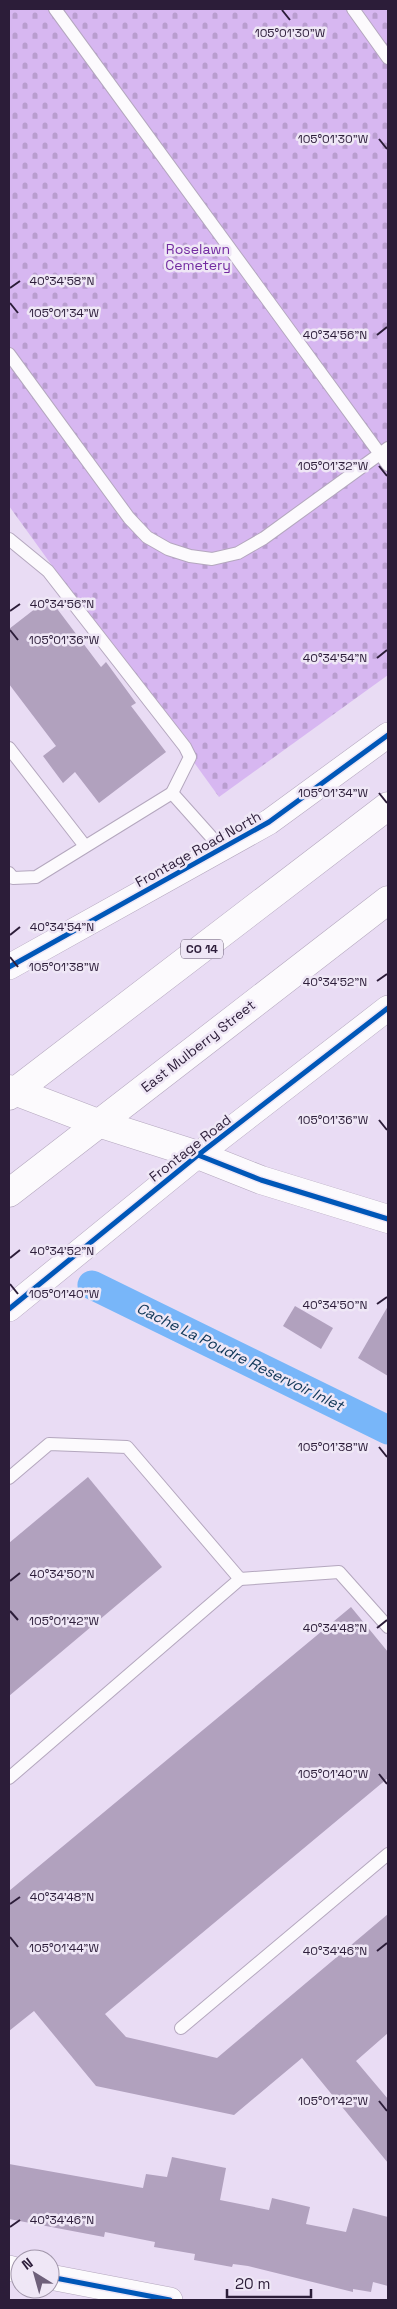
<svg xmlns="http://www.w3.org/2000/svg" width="397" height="2309" viewBox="0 0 397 2309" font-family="'Space Grotesk',sans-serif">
  <defs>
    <pattern id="cemetery-stones" width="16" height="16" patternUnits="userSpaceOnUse" patternTransform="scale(1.25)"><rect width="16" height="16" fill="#d7b7f1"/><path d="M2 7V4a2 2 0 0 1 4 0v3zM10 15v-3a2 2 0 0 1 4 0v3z" fill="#b99dcf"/></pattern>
  </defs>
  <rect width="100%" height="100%" fill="#e9dcf4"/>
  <polygon fill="url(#cemetery-stones)" points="9,9 388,9 388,675 219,797 9,506"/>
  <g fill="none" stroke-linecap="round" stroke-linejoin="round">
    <polyline stroke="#78b6f9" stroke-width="29" points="92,1285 388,1430"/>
  </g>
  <g fill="#b1a1be">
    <polygon points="49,598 101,667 106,662 136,703 131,706 166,752 99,803 75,772 63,783 43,756 56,746 9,684 9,629"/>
    <polygon points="295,1306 333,1328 321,1349 283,1326"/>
    <polygon points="388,1306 388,1376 358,1358"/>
    <polygon points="88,1477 162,1567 9,1696 9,1543"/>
    <polygon points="351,1607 388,1652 388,1778 105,2014 126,2037 217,2058 388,1914 388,2033 356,2061 388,2099 388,2163 302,2058 234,2115 96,2086 34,2011 9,2031 9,1891"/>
    <polygon points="172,2157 226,2168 220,2200 269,2210 272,2198 310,2207 306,2224 346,2232 353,2208 388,2217 388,2286 373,2282 371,2292 353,2289 353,2292 248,2266 233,2264 232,2267 194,2260 195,2254 154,2247 155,2242 105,2232 104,2237 9,2219 9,2164 143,2188 146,2174 167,2177"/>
  </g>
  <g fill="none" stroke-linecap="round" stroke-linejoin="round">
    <g stroke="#b4a7be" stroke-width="14">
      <g id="lane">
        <polyline points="55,9 388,465"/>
        <polyline points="353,9 388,58"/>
        <polyline points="9,354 129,518 147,537 168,549 190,556 212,559 238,553 264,538 388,448"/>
        <polyline points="9,539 48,571 185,747 190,757 172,793"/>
        <polyline points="9,748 85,846"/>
        <polyline points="9,873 13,878 36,877 172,793 222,849"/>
        <polyline points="9,1478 49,1444 127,1447 240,1579 339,1572 388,1627"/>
        <polyline points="9,1778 240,1579"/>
        <polyline points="181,2028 388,1854"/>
      </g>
    </g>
    <g stroke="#b4a7be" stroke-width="26">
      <g id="street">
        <polyline points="9,967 269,822 388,735"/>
        <polyline points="9,1309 198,1155 388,1008"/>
        <polyline points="9,2268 20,2271"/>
        <polyline points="50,2277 170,2300"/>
      </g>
    </g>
    <g stroke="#b4a7be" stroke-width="29">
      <polyline id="secondary" points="9,1089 98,1123 198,1155 261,1180 388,1219"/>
    </g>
    <g stroke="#b4a7be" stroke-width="29">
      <g id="highway">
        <polyline points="9,1096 388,806"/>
        <polyline points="9,1193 388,900"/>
      </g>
    </g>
    <use href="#lane" stroke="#fcfafd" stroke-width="12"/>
    <use href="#street" stroke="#fcfafd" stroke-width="25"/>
    <use href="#secondary" stroke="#fcfafd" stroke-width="28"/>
    <use href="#highway" stroke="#fcfafd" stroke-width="28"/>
    <g stroke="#efe7f6" stroke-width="8">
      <g id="cycleway">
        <polyline points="9,967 269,822 388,735"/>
        <polyline points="198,1155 261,1180 388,1219"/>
        <polyline points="9,1309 198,1155 388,1008"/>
        <polyline points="50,2277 170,2300"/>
      </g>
    </g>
    <use href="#cycleway" stroke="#0057b8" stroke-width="5"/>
  </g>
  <path fill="none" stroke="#2c1d39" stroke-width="2" d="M 282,10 L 290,20M 379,139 L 387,149M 10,288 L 20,281M 10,303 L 18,313M 377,335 L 387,327M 379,466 L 387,476M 10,611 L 20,604M 10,630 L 18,640M 377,658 L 387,650M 379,793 L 387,803M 10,935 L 20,927M 10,957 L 18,967M 377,981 L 387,974M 379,1120 L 387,1130M 10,1258 L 20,1250M 10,1284 L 18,1294M 377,1304 L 387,1297M 379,1447 L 387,1457M 10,1581 L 20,1573M 10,1611 L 18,1620M 377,1628 L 387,1620M 379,1774 L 387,1784M 10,1904 L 20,1897M 10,1937 L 18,1947M 377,1951 L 387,1943M 379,2101 L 387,2111M 10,2227 L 20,2220"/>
  <g text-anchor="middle" stroke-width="5" stroke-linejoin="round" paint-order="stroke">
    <rect fill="#efe7f6" stroke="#665a72" stroke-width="1" x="181" y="939.5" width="42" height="19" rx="4"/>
    <g font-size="12" font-weight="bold" fill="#2c1d39">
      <text x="202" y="953">CO 14</text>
    </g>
    <g font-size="14" fill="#732ba1" stroke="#efe7f6">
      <text x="198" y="254">Roselawn<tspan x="198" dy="16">Cemetery</tspan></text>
    </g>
    <g font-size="14" fill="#2c1d39" stroke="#efe7f6">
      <text transform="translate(198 849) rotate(-29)" y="5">Frontage Road North</text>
      <text transform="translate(198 1046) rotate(-38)" y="5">East Mulberry Street</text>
      <text transform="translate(190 1148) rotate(-38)" y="5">Frontage Road</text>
    </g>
    <g font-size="15" font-style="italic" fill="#0f3657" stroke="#efe7f6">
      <text transform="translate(240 1357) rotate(26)" y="5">Cache La Poudre Reservoir Inlet</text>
    </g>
  </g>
  <g font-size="12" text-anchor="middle" fill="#2c1d39" stroke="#efe7f6" stroke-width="5" stroke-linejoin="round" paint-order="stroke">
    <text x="290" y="37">105°01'30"W</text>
    <text x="333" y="143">105°01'30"W</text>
    <text x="62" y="285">40°34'58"N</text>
    <text x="64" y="317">105°01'34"W</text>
    <text x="335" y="339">40°34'56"N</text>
    <text x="333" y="470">105°01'32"W</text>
    <text x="62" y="608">40°34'56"N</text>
    <text x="64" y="644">105°01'36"W</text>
    <text x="335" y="662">40°34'54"N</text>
    <text x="333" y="797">105°01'34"W</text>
    <text x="62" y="931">40°34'54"N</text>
    <text x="64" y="971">105°01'38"W</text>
    <text x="335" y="986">40°34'52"N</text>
    <text x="333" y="1124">105°01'36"W</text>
    <text x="62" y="1255">40°34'52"N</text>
    <text x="64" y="1298">105°01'40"W</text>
    <text x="335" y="1309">40°34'50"N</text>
    <text x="333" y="1451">105°01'38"W</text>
    <text x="62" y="1578">40°34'50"N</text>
    <text x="64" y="1625">105°01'42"W</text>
    <text x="335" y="1632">40°34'48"N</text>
    <text x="333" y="1778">105°01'40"W</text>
    <text x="62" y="1901">40°34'48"N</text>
    <text x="64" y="1952">105°01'44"W</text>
    <text x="335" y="1955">40°34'46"N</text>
    <text x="333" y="2105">105°01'42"W</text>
    <text x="62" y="2224">40°34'46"N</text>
  </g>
  <rect width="397" height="2309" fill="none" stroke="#2c1d39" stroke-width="20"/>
  <g transform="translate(35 2274) rotate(323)"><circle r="24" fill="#efe7f6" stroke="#a196aa"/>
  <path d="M0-4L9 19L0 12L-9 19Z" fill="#6e607a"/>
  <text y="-8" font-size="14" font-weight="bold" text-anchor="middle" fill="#2c1d39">N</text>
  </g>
  <path d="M227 2289v8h84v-8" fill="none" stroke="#2c1d39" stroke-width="2.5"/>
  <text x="235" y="2289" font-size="15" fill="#2c1d39" stroke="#efe7f6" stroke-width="4" paint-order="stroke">20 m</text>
</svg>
